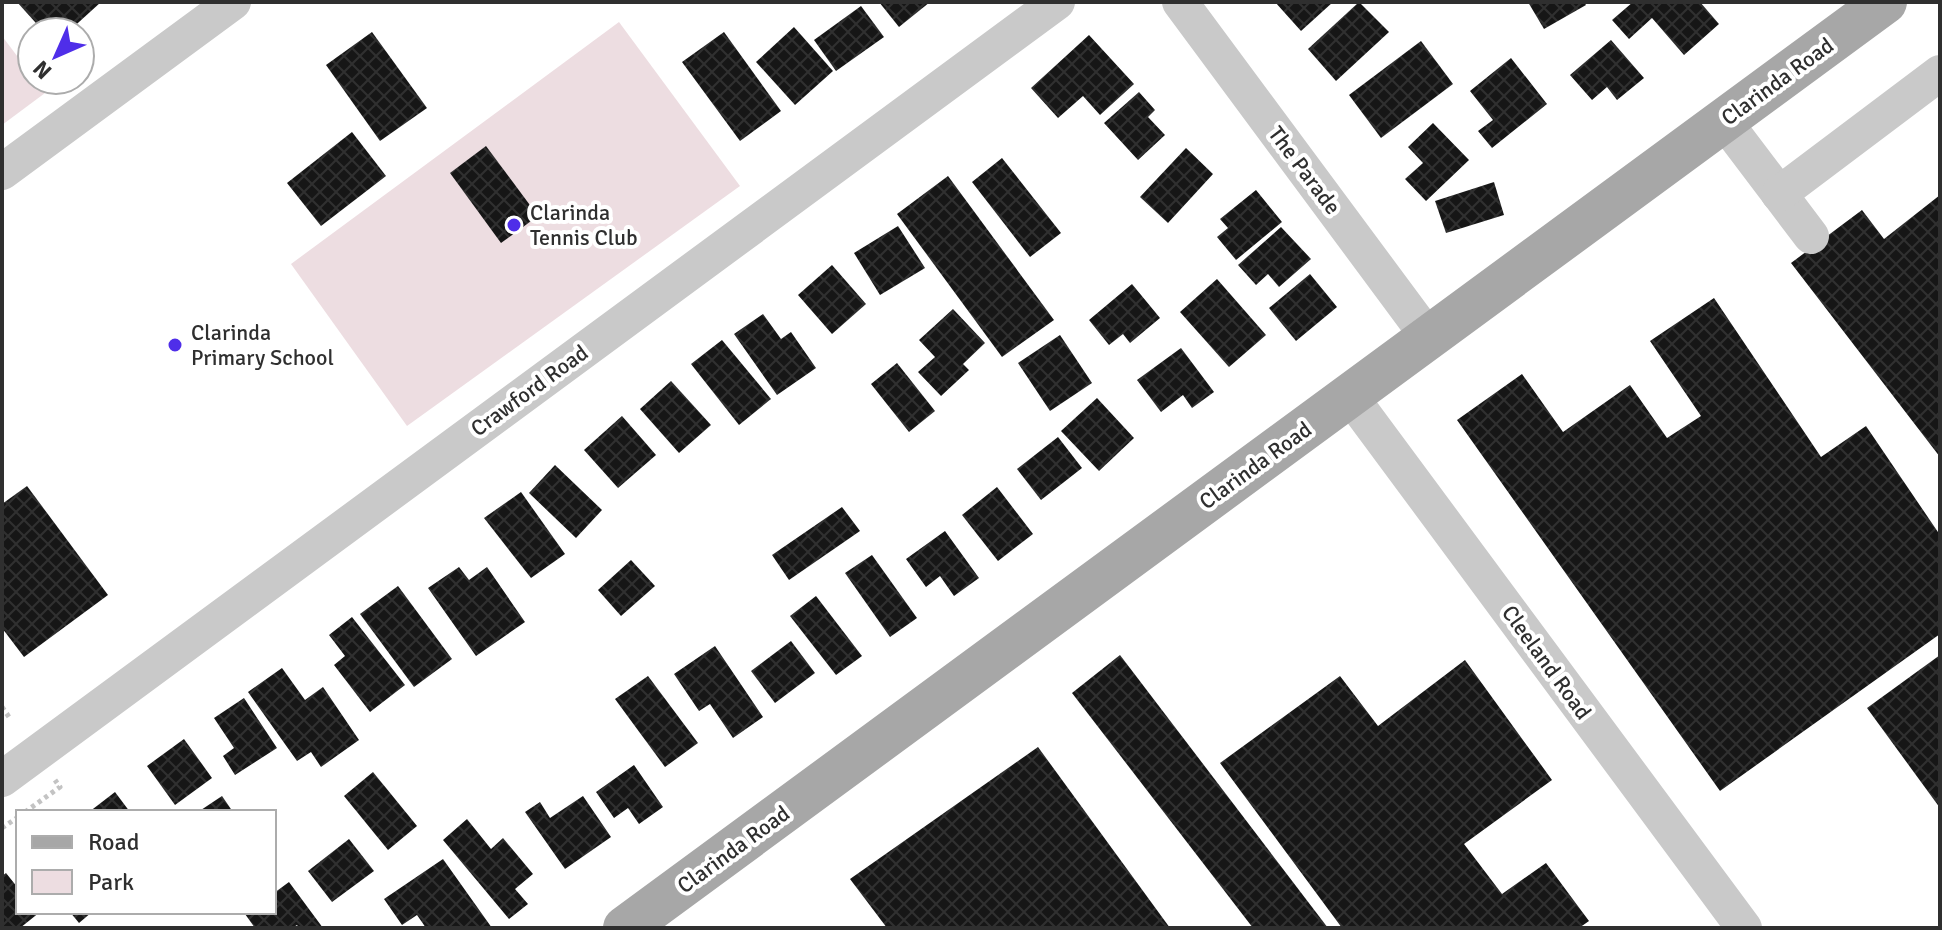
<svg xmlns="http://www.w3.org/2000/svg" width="1942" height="930" viewBox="0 0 1942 930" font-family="Signika,sans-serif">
  <defs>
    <pattern id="building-cross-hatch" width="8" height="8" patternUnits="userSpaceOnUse" patternTransform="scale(2)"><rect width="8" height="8" fill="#161616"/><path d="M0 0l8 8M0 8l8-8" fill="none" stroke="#303030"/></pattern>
  </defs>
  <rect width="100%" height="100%" fill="#fff"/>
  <g fill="#eddde1">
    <polygon points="619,22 740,186 407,426 291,264"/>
    <polygon points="2,36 45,93 2,125"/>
  </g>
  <g fill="url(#building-cross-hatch)">
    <polygon points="17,2 101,2 68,32 44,32"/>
    <polygon points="879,2 930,2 899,27"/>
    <polygon points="1275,2 1333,2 1301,31"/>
    <polygon points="1359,2 1389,32 1336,81 1308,49"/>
    <polygon points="1528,2 1584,2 1586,5 1544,29"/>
    <polygon points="1633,2 1700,2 1719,24 1684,55 1652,18 1629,39 1612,20"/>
    <polygon points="861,6 884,37 836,71 814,40"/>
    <polygon points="794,27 833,71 795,105 756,62"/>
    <polygon points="372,32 427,108 380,141 326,65"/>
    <polygon points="724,32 781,111 740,141 682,62"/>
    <polygon points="1089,35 1134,84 1100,115 1083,96 1058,118 1031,88"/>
    <polygon points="1611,40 1644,78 1617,100 1607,87 1592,100 1570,75"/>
    <polygon points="1421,41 1453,84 1381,138 1349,95"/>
    <polygon points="1511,58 1547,104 1492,148 1478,131 1493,120 1470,91"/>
    <polygon points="1139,92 1155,110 1148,117 1165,135 1138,160 1104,123"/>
    <polygon points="1433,123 1469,160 1426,201 1405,179 1423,163 1408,147"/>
    <polygon points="352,132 386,176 321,226 287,183"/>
    <polygon points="486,146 538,216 501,243 450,173"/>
    <polygon points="1186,148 1213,174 1168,223 1140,197"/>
    <polygon points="1002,158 1061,233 1030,257 972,182"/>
    <polygon points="948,176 1054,320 1002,357 897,214"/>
    <polygon points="1494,182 1504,215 1446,233 1435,201"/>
    <polygon points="1256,190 1282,222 1236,260 1217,237 1228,228 1220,219"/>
    <polygon points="1940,195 1940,457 1791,263 1862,210 1884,239"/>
    <polygon points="898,226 925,268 880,295 854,253"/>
    <polygon points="1281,227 1311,259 1279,287 1268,274 1256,285 1238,265"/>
    <polygon points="832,265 866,304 832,334 798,295"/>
    <polygon points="1310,274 1337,307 1296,341 1269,308"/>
    <polygon points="1217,279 1266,335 1229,367 1180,312"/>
    <polygon points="1132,284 1160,318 1130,343 1123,334 1109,345 1089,320"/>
    <polygon points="1714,298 1821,457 1866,426 1940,535 1940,634 1720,791 1457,420 1522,374 1563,432 1630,385 1667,438 1701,416 1650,341"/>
    <polygon points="953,309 985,343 963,364 969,370 941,396 918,372 935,357 919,340"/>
    <polygon points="763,314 781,339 791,332 816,368 777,395 734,334"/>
    <polygon points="1060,335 1092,383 1050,411 1018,363"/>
    <polygon points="722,340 771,399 739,425 691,364"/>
    <polygon points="1181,348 1214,392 1192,408 1183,395 1161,412 1137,380"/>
    <polygon points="897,363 935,411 909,432 871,384"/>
    <polygon points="671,381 711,425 679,453 640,409"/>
    <polygon points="1097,398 1134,438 1099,471 1061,431"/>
    <polygon points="622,416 656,455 618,488 584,450"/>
    <polygon points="1058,437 1082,468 1041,500 1017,469"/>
    <polygon points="555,465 602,510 576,538 529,493"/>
    <polygon points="27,486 108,595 24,657 2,628 2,504"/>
    <polygon points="997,487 1033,534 998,561 962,515"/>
    <polygon points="521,492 565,554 531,578 484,518"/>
    <polygon points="842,507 860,531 789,580 772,555"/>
    <polygon points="945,531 979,578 954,596 940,576 926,587 906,559"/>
    <polygon points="872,555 917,618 890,637 845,573"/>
    <polygon points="631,560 655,586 621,616 598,590"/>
    <polygon points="459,567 469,580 487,567 525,622 476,656 428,588"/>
    <polygon points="398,586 452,659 414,687 360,614"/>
    <polygon points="816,596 862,656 836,675 790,616"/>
    <polygon points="352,617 405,685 370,712 334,665 345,656 329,635"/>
    <polygon points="791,641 815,673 775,703 751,671"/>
    <polygon points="715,646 763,717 733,738 710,704 699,711 674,674"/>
    <polygon points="1120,655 1328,928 1253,928 1072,693"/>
    <polygon points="1940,655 1940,808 1867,708"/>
    <polygon points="1465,660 1552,780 1464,844 1502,894 1546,863 1589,921 1579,928 1342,928 1220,763 1340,676 1378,726"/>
    <polygon points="282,668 305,700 323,687 359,740 321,767 311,752 297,761 248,692"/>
    <polygon points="648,676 698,743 665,767 615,699"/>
    <polygon points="244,698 277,748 235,775 223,756 234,748 214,718"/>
    <polygon points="184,739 212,778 175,805 147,766"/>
    <polygon points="1038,747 1170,928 887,928 850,879"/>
    <polygon points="634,765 663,807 639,824 628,808 614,818 596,792"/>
    <polygon points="373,772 417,826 388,850 344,796"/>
    <polygon points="115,792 130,812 89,812"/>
    <polygon points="222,796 233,812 198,812"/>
    <polygon points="583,796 611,837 565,869 525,812 540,802 550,818"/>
    <polygon points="467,819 491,849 503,838 533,874 515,889 528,904 509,919 443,840"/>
    <polygon points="349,839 374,871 332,902 308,871"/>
    <polygon points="443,859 492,928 426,928 417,915 402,925 384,899"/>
    <polygon points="6,873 18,888 18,912 40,912 20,928 2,928 2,876"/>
    <polygon points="289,882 323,928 299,928 297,925 292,928 255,928 245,914 274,912 274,893"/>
    <polygon points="70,912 92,912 79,923"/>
  </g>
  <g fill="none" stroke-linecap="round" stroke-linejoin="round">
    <g stroke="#c3c3c3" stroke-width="5" stroke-dasharray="4 4" stroke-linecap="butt">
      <polyline points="2,707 9,717"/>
      <polyline points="25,812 60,787 55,780"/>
      <polyline points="2,828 18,817"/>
    </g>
    <g stroke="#c9c9c9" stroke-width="36">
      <polyline points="1180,2 1429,338"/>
      <polyline points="1724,121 1811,236"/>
      <polyline points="2,172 233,2"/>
      <polyline points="1779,194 1940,73"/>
      <polyline points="1350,396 1744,928"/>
      <polyline points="2,779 1057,2"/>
    </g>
    <polyline stroke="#a7a7a7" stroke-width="44" points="625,928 1885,2"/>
  </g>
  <g fill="#4f2ee9" stroke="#fff" stroke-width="3">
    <circle cx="514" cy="225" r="8"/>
    <circle cx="175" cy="345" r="8"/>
  </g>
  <g text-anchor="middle" stroke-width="8" stroke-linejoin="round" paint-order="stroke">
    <g font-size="22" fill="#2f2f2f" stroke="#fff">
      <text transform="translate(1777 81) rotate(-36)" y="8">Clarinda Road</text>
      <text transform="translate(1305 170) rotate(53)" y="8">The Parade</text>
      <text transform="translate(529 390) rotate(-36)" y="8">Crawford Road</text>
      <text transform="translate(1255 465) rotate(-36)" y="8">Clarinda Road</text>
      <text transform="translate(1547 662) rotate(54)" y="8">Cleeland Road</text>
      <text transform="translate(733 849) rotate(-36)" y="8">Clarinda Road</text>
    </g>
    <g font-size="22" fill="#2f2f2f" stroke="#fff" text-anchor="start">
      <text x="530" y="220">Clarinda<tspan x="530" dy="25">Tennis Club</tspan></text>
      <text x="191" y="340">Clarinda<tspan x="191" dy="25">Primary School</tspan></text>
    </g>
  </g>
  <rect width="1942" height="930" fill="none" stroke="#2f2f2f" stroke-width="8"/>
  <rect x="16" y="810" width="260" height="104" fill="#ffffff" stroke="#acacac" stroke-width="2"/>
  <rect x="32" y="836" width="40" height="12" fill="#a7a7a7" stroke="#acacac" stroke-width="2"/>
  <text x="88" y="850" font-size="24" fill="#2f2f2f">Road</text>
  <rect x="32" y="870" width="40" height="24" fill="#eddde1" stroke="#acacac" stroke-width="2"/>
  <text x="88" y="890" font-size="24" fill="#2f2f2f">Park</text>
  <g transform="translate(56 56) rotate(225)"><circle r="38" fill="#ffffff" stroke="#acacac" stroke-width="2"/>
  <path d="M0-6L14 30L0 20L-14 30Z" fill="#4f2ee9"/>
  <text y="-12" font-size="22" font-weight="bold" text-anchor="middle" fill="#2f2f2f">N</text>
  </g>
</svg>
